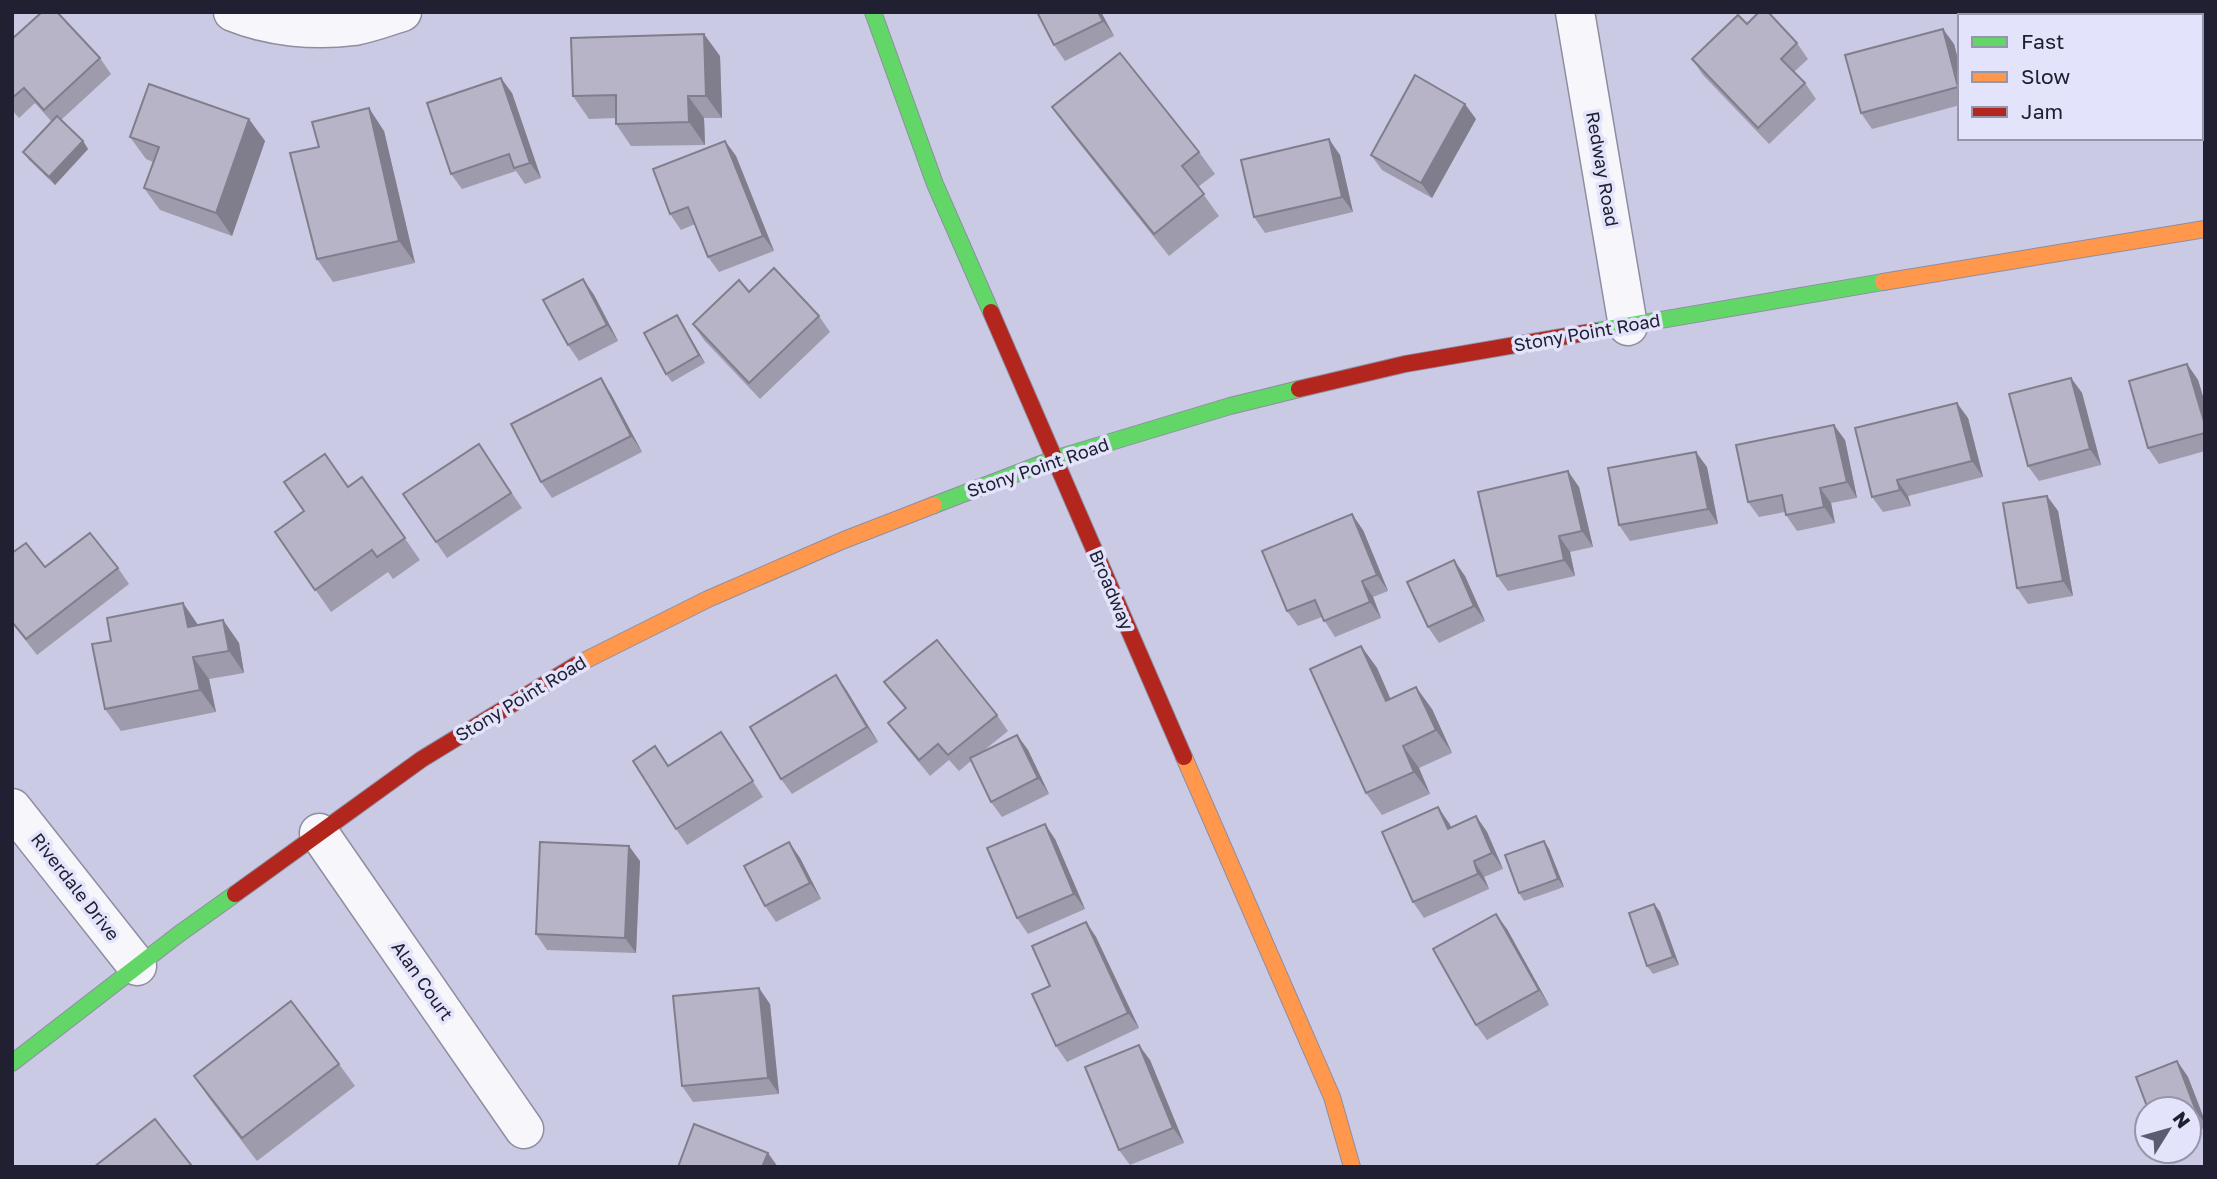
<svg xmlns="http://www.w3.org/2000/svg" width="2217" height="1179" viewBox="0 0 2217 1179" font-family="'Golos Text',sans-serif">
  <rect width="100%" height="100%" fill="#cacae4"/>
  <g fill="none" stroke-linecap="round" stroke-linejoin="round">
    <g stroke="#8e8da1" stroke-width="41">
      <g id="street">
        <path d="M 233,12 C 270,27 314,31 354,26 C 370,23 386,17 402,12"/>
        <polyline points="1575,12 1628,326"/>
        <polyline points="12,808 137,966"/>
        <polyline points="319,833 524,1129"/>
      </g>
    </g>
    <g stroke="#8e8da1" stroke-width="18">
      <g id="fast">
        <polyline points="873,12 935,184 991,312"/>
        <polyline points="1596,331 1883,282"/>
        <polyline points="934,505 1054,459 1230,406 1299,389"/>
        <polyline points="12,1063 179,934 235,894"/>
      </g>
    </g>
    <g stroke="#8e8da1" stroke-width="18">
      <g id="slow">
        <polyline points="1883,282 2205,229"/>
        <polyline points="576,665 708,599 844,540 934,505"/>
        <polyline points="1184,757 1332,1097 1352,1167"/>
      </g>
    </g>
    <g stroke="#8e8da1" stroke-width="18">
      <g id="jam">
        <polyline points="991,312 1184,757"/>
        <polyline points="1299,389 1405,364 1596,331"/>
        <polyline points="235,894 422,759 576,665"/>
      </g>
    </g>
    <use href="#street" stroke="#f7f7fb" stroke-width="38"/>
    <use href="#fast" stroke="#63d668" stroke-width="16"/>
    <use href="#slow" stroke="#ff974d" stroke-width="16"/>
    <use href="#jam" stroke="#b3261e" stroke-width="16"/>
  </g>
  <g fill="#9d9bac">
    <polygon points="1037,12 1101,12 1114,36 1065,61 1054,45"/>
    <polygon points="1747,24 1797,43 1808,59 1794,72 1805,83 1816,99 1769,144 1703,75 1692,59"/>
    <polygon points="12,39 100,58 111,74 61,120 83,141 88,149 55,185 29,160 23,152 52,122 35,103 19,118 12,110"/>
    <polygon points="1954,44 1960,67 1960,105 1872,129 1861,113"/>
    <polygon points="720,56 722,118 704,118 705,145 631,146 616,124 616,118 589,119 573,96"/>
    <polygon points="512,93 541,178 525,184 516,171 462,189 451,174"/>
    <polygon points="1052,107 1199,152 1215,174 1198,187 1219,216 1169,256 1068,129"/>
    <polygon points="249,119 265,141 232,236 160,210 144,188 153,162 146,159 130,137"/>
    <polygon points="1476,119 1432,198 1382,170 1371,155"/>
    <polygon points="384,131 415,263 333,282 317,259 319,147"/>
    <polygon points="725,141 736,156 774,251 719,272 708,257 695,224 681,230 670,214"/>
    <polygon points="1340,155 1353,212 1265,233 1254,217"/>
    <polygon points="583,279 594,295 618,341 579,361 568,345"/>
    <polygon points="749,292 819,316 830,332 760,399 704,340 693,324"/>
    <polygon points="682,323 705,363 672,382 666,374"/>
    <polygon points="2187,364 2198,380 2205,403 2205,451 2159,464 2148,448"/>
    <polygon points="2071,378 2082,393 2101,465 2039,481 2028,466"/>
    <polygon points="611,394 642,452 552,498 541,482"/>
    <polygon points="1968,418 1983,477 1908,496 1911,506 1883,512 1872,497"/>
    <polygon points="1845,440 1857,498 1831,503 1835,523 1797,531 1786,515 1785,512 1759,517 1748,502"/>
    <polygon points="479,444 522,508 447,558 403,494"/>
    <polygon points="1707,467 1718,524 1630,541 1619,525"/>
    <polygon points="362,477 420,560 393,579 388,572 331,612 275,532"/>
    <polygon points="1579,487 1593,547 1570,552 1575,576 1508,591 1497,576"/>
    <polygon points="2047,496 2058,511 2073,596 2028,604 2017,588"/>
    <polygon points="1363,530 1388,591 1373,597 1381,618 1335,637 1322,617 1298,626 1287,611"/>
    <polygon points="12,553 45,567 118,568 129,584 37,655 12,623"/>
    <polygon points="1465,576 1485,621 1439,643 1428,627"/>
    <polygon points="183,603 198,625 223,620 239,643 244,673 209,679 216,712 121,731 105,709 111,641"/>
    <polygon points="1361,646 1377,668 1390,698 1432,709 1452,753 1419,768 1430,794 1382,815 1366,793"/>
    <polygon points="836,675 847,691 878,742 792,794 781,779"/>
    <polygon points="884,682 997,715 1008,731 982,752 1017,735 1028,750 1049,794 1002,817 991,802 971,761 959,771 949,760 930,776 899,738 888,723 905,709"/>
    <polygon points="721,732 763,797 687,845 676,829 669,766"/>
    <polygon points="1476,816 1487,832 1503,869 1484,877 1489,889 1424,918 1413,902 1449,823 1451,827"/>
    <polygon points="1055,839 1085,909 1028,934 1017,918"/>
    <polygon points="1544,841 1549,849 1564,887 1524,901 1519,893"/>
    <polygon points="789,842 800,858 821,899 776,922 765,906"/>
    <polygon points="640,861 636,953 547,950 536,934"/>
    <polygon points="1654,904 1660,912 1679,965 1653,974 1647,966"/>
    <polygon points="1086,922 1096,937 1139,1028 1067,1062 1056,1046 1050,986"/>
    <polygon points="1507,929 1549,1005 1487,1040 1476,1025"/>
    <polygon points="770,1004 779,1094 693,1102 682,1086"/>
    <polygon points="1150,1060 1184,1143 1130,1165 1119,1150"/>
    <polygon points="2177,1061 2188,1077 2205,1121 2205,1128 2189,1133 2189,1109"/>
    <polygon points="339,1064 355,1086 257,1161 209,1098 194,1076"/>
  </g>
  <g fill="#807e8c">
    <polygon points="1098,12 1101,12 1114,36 1103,21"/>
    <polygon points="1943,29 1954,44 1960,67 1960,89"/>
    <polygon points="704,34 720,56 722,118 706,96"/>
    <polygon points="501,78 512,93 541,178 530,163"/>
    <polygon points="688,96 704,118 705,145 689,122"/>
    <polygon points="1465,104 1476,119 1432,198 1421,183"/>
    <polygon points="369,108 384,131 415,263 399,241"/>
    <polygon points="249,119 265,141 232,236 216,213"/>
    <polygon points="1329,139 1340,155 1353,212 1342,197"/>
    <polygon points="83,141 88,149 55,185 49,177"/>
    <polygon points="725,141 736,156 774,251 763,236"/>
    <polygon points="583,279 594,295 618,341 607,325"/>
    <polygon points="677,315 682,323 705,363 699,355"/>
    <polygon points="2187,364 2198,380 2205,403 2205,425"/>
    <polygon points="601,378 611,394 642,452 631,436"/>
    <polygon points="2071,378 2082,393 2101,465 2090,449"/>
    <polygon points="1957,403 1968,418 1983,477 1972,461"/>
    <polygon points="1834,425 1845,440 1857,498 1847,482"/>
    <polygon points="1696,452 1707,467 1718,524 1708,509"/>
    <polygon points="1568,471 1579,487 1593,547 1582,531"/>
    <polygon points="1897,480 1908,496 1911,506 1900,490"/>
    <polygon points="1820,488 1831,503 1835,523 1824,507"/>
    <polygon points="2047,496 2058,511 2073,596 2063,581"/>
    <polygon points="1352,514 1363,530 1388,591 1377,575"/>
    <polygon points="1559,536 1570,552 1575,576 1564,560"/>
    <polygon points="1454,560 1465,576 1485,621 1474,606"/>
    <polygon points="1362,581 1373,597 1381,618 1370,602"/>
    <polygon points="183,603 198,625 188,627"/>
    <polygon points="223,620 239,643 244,673 229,651"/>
    <polygon points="1361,646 1377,668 1401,723 1386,701"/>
    <polygon points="193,657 209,679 216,712 200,690"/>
    <polygon points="836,675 847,691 878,742 867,727"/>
    <polygon points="1416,687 1432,709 1452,753 1436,730"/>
    <polygon points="1017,735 1028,750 1049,794 1038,778"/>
    <polygon points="1403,746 1419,768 1430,794 1414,772"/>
    <polygon points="1438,807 1449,823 1459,844 1448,829"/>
    <polygon points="1476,816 1487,832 1503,869 1492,853"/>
    <polygon points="1045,824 1055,839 1085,909 1074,894"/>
    <polygon points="1544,841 1549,849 1564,887 1558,879"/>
    <polygon points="789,842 800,858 821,899 810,883"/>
    <polygon points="629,846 640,861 636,953 625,938"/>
    <polygon points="1474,861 1484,877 1489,889 1478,874"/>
    <polygon points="1654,904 1660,912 1679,965 1673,957"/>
    <polygon points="1496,914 1507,929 1549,1005 1539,990"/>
    <polygon points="1086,922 1096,937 1139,1028 1128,1013"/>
    <polygon points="759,988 770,1004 779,1094 768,1078"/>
    <polygon points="1139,1045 1150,1060 1184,1143 1173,1128"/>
    <polygon points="2177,1061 2188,1077 2205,1121 2205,1124 2196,1111"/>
    <polygon points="768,1153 778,1167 762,1167"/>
  </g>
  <g fill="#b7b4c8" stroke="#807e8c" stroke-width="2">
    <polygon points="42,12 57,12 100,58 44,110 24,88 12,98 12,39"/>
    <polygon points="1037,12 1098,12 1103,21 1054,45"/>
    <polygon points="1759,12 1768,12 1797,43 1781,59 1805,83 1758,128 1692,59 1738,15 1747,24"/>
    <polygon points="1943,29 1958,87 1861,113 1845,55"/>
    <polygon points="704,34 706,96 688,96 689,122 616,124 616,95 573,96 571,38"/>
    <polygon points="1120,53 1199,152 1182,166 1204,194 1154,234 1052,107"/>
    <polygon points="1415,75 1465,104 1421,183 1371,155"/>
    <polygon points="501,78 530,163 514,168 509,154 451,174 427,103"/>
    <polygon points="149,84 249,119 216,213 144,188 159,147 130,137"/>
    <polygon points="369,108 399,241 317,259 290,153 319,147 312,122"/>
    <polygon points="57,116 83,141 49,177 23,152"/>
    <polygon points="1329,139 1342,197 1254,217 1241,160"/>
    <polygon points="725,141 763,236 708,257 688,207 670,214 653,169"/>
    <polygon points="774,268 819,316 749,383 693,324 739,280 749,292"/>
    <polygon points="583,279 607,325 568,345 543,300"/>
    <polygon points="677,315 699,355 666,374 644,333"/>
    <polygon points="2187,364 2205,425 2205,433 2148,448 2129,381"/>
    <polygon points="601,378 631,436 541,482 511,424"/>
    <polygon points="2071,378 2090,449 2028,466 2009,394"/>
    <polygon points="1957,403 1972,461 1897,480 1900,490 1872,497 1855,428"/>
    <polygon points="1834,425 1847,482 1820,488 1824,507 1786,515 1782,495 1748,502 1736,445"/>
    <polygon points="479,444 511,493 436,542 403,494"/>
    <polygon points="1696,452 1708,509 1619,525 1608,468"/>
    <polygon points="325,454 348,487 362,477 405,538 377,557 372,550 315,590 275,532 304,511 284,482"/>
    <polygon points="1568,471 1582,531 1559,536 1564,560 1497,576 1478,492"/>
    <polygon points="2047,496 2063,581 2017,588 2003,503"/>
    <polygon points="1352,514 1377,575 1362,581 1370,602 1324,621 1315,600 1287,611 1262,551"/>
    <polygon points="90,533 118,568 26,639 12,622 12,553 26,543 45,567"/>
    <polygon points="1454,560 1474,606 1428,627 1407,582"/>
    <polygon points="183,603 188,627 223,620 229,651 193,657 200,690 105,709 92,644 111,641 107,618"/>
    <polygon points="937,640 997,715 948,755 938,744 919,760 888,723 906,708 884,682"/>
    <polygon points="1361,646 1386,701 1416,687 1436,730 1403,746 1414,772 1366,793 1310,669"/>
    <polygon points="836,675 867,727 781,779 750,727"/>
    <polygon points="721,732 753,781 676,829 633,761 655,746 668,766"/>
    <polygon points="1017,735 1038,778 991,802 970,758"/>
    <polygon points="1438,807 1448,829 1476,816 1492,853 1474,861 1478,874 1413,902 1382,832"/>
    <polygon points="1045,824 1074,894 1017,918 987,848"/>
    <polygon points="1544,841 1558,879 1519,893 1505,855"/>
    <polygon points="540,842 629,846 625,938 536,934"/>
    <polygon points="789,842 810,883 765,906 744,866"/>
    <polygon points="1654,904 1673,957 1647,966 1629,913"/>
    <polygon points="1496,914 1539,990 1476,1025 1433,949"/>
    <polygon points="1086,922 1128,1013 1056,1046 1032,994 1050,986 1032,946"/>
    <polygon points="759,988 768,1078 682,1086 673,996"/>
    <polygon points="291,1001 339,1064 242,1138 194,1076"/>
    <polygon points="1139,1045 1173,1128 1119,1150 1085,1067"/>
    <polygon points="2177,1061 2196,1111 2189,1114 2189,1109 2148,1109 2136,1077"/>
    <polygon points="155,1119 191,1165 189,1167 94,1167"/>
    <polygon points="694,1124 768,1153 762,1167 678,1167"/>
  </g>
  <g text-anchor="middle" stroke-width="7" stroke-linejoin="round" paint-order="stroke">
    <g font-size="18" fill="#202032" stroke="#e3e3fc">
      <text transform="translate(1602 169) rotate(80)" y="6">Redway Road</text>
      <text transform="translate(1587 333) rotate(-10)" y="6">Stony Point Road</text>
      <text transform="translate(1038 468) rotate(-19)" y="6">Stony Point Road</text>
      <text transform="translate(1111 590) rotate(67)" y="6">Broadway</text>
      <text transform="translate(521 699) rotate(-31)" y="6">Stony Point Road</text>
      <text transform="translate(75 887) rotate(52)" y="6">Riverdale Drive</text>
      <text transform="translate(422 981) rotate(55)" y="6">Alan Court</text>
    </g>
  </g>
  <rect width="2217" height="1179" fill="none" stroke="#202032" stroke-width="28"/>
  <rect x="1958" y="14" width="245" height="126" fill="#e3e3fc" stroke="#9595ab" stroke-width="2"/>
  <rect x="1972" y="37" width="35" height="10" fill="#63d668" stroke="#9595ab" stroke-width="2"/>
  <text x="2021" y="49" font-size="21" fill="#202032">Fast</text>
  <rect x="1972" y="72" width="35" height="10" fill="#ff974d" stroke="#9595ab" stroke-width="2"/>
  <text x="2021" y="84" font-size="21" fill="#202032">Slow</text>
  <rect x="1972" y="107" width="35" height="10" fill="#b3261e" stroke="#9595ab" stroke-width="2"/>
  <text x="2021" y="119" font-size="21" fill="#202032">Jam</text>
  <g transform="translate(2168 1130) rotate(53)"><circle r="33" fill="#e3e3fc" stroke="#9595ab" stroke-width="2"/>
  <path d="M0-5L12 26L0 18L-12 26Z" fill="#5c5c70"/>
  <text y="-10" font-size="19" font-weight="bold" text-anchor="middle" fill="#202032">N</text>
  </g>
</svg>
